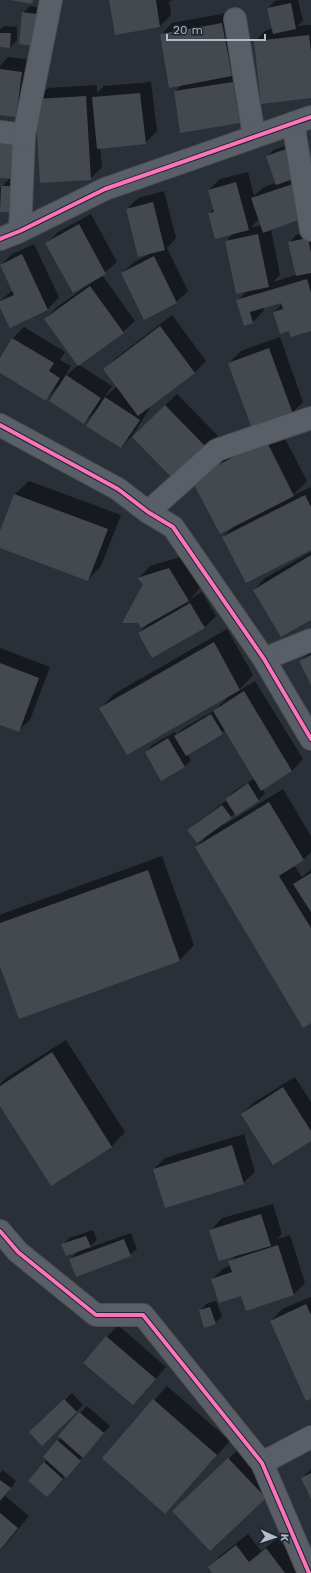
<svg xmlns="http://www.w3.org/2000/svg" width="311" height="1573" viewBox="0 0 311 1573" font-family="'Work Sans',sans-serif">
  <rect width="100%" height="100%" fill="#2a3038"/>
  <g fill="#0007" fill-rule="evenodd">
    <polygon points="110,0 174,0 169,1 171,15 160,26"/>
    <polygon points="281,0 298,0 303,21 297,26 311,25 311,97 255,41 266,30 273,29 268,8 275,1"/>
    <polygon points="30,6 43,8 40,38 23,13"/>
    <polygon points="233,12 251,111 239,122 175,91 182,85 161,35 172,23"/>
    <polygon points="0,23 0,30 4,26 17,27 17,40 10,47 0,46"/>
    <polygon points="8,57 33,60 27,105 16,116 0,114 0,66"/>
    <polygon points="151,82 157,131 145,143 100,148 102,167 90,179 36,99 48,88 97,85 97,93 104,86"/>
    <path d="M 296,142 L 306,169 L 271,229 L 280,275 L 273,282 L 296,275 L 290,242 L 296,235 L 311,232 L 311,330 L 290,330 L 274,312 L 282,304 L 282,301 L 263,307 L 264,310 L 253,322 L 237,301 L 247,291 L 226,241 L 234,233 L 209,213 L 214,209 L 209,190 L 220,179 L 248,172 L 254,196 L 264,187 L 276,183 L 267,156 L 274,150 ZM 260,218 L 262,225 L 251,227 Z"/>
    <polygon points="19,171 11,180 18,180 0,212 0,187 2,187 10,178 0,177"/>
    <polygon points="164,191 176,238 167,248 188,291 176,302 122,273 134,262 148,255 127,209 138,198"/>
    <polygon points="91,214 117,262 102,275 135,321 123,332 78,364 112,386 104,398 117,386 104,369 116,358 172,315 206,361 195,372 148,407 150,408 132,436 121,447 97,410 84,423 59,386 46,400 0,372 0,360 13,338 24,327 65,352 60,360 71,366 64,378 78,365 45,319 57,307 91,283 47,243 58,232"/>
    <polygon points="34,244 59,297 48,309 10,327 0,306 0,301 13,290 1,265 12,254"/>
    <polygon points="280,337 303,402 292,413 229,363 241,351"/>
    <polygon points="177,394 218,436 207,448 145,425"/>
    <polygon points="279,427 307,481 292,496 311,487 311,549 223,537 234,526 206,466"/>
    <polygon points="29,481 121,515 101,566 88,580 0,547 0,534 15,494"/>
    <polygon points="311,552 311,618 254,590 265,578"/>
    <polygon points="180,557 200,588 190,599 202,592 216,616 204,628 139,633 150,622 144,584 139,578 150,566"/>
    <polygon points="227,629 253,675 238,691 255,681 303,759 292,771 262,789 265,793 259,800 236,814 235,813 223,823 224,825 283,789 311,836 311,852 303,860 294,865 302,877 311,869 311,1022 196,847 205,838 189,830 195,824 227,800 226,799 233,792 255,778 226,730 187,754 191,760 184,767 146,752 152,745 175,732 176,735 182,729 215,710 229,696 101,708 114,694"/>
    <polygon points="0,648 50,667 30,720 18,731 0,724"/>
    <polygon points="311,652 311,683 300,661"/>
    <polygon points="162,856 194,945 180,960 20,1018 0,963 0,916 2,914"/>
    <polygon points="66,1040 125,1132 112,1146 51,1185 0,1104 0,1084 6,1078"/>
    <polygon points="295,1077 311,1102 311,1140 242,1114 253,1103"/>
    <polygon points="244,1134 255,1172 243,1183 154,1169 165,1158"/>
    <polygon points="273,1204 282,1234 277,1239 290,1235 305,1283 294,1294 246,1309 242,1295 212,1279 224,1268 231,1265 230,1262 236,1255 211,1230 222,1218"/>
    <polygon points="93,1230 97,1240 88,1248 131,1233 137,1249 130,1255 70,1259 79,1250 63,1245 69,1238"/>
    <polygon points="311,1297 311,1398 271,1321 282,1309"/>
    <polygon points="216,1301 222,1316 215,1323 200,1311 206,1304"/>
    <polygon points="118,1325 166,1367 144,1393 84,1362"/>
    <polygon points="167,1386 230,1441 165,1513 103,1458"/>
    <polygon points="72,1393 83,1405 42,1444 31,1432"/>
    <polygon points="87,1406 110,1426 54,1489 29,1481 47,1460 58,1441 61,1438 59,1436"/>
    <polygon points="240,1448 276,1486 210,1550 185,1500"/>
    <polygon points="311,1469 311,1496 302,1478"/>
    <polygon points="3,1470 16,1481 5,1496 29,1516 0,1551 0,1473"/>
    <polygon points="248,1534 261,1551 278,1538 305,1573 213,1573 209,1568 220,1556"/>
  </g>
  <g fill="#444950">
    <polygon points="10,0 33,0 32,4"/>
    <polygon points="109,0 156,0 160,27 115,35"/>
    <polygon points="291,3 296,29 273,34 267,8"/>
    <polygon points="22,12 37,14 34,46 19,44"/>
    <polygon points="222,23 232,76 169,88 160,34"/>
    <polygon points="0,33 11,33 10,48 0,47"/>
    <polygon points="309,35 311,51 311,98 261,104 254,41"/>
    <polygon points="0,69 22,72 16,117 0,115"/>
    <polygon points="233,82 240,123 180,133 174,91"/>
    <polygon points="140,93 146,144 97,149 92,97"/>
    <polygon points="86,96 91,180 40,183 35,99"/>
    <polygon points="0,142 14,143 13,179 0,178"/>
    <polygon points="289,148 299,177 276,185 266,156"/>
    <polygon points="236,182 249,230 215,239 208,213 214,212 208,190"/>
    <polygon points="293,184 304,218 263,233 251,198"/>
    <polygon points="1,186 12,186 11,212 0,212"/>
    <polygon points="153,202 165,250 138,257 126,209"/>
    <polygon points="79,224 106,274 73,293 45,243"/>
    <polygon points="258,234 269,287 236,294 225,241"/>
    <polygon points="308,238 311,253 311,273 296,276 288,242"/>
    <polygon points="22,254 48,310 10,328 0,308 0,301 14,295 0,265"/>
    <polygon points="154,256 177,303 144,320 121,273"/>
    <polygon points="307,279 311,293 311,331 291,337 289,331 280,334 273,312 283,309 281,303 250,312 253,323 244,326 236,300"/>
    <polygon points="90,286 124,333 78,366 44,319"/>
    <polygon points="160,326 195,373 138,416 103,369"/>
    <polygon points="12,338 54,363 49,371 60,378 46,401 0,373 0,358"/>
    <polygon points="269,348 293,414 252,429 228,363"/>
    <polygon points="66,375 101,398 84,424 49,401"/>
    <polygon points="105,397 140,420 121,448 86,426"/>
    <polygon points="165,405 207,448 174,480 132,437"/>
    <polygon points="266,440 294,496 220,534 191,479"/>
    <polygon points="14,494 108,529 88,581 0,548 0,531"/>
    <polygon points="305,495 311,507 311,550 246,583 222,537"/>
    <polygon points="311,555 311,620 281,637 253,590"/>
    <polygon points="169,568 189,601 141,628 138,623 122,623 143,584 137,578"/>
    <polygon points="190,603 205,628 152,658 138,633"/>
    <polygon points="214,642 240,690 127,755 99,708"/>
    <polygon points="311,655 311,685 299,661"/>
    <polygon points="0,663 39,678 19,732 0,725"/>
    <polygon points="244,691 292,771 261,791 213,711"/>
    <polygon points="211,714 223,734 186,756 174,736"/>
    <polygon points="168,738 185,767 161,781 145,752"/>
    <polygon points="248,783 259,801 236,816 225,799"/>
    <polygon points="269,802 304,860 279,876 311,928 311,1023 303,1028 195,847"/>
    <polygon points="222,805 232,818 197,843 187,830"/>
    <polygon points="148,870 180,961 19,1019 0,966 0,923"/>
    <polygon points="311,873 311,912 293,884"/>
    <polygon points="52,1052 112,1147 51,1186 0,1106 0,1086"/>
    <polygon points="283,1087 311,1131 311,1141 273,1165 241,1114"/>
    <polygon points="232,1145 244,1184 165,1208 153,1169"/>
    <polygon points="261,1214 271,1246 219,1261 209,1230"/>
    <polygon points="86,1236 91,1247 66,1256 61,1244"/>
    <polygon points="124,1239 131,1256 76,1277 69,1259"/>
    <polygon points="278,1245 294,1295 246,1311 241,1296 219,1303 211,1279 232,1272 228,1261"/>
    <polygon points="306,1304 311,1315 311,1399 306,1401 270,1321"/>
    <polygon points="210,1307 216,1324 204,1328 199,1310"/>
    <polygon points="106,1336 156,1379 133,1405 83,1363"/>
    <polygon points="64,1399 77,1412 42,1446 29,1432"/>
    <polygon points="153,1399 217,1455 165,1514 102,1458"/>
    <polygon points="79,1412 104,1433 83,1458 58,1436"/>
    <polygon points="57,1440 81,1461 66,1478 43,1457"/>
    <polygon points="228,1458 266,1498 210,1551 172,1511"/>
    <polygon points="44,1462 63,1479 47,1497 28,1481"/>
    <polygon points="311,1473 311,1499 301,1478"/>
    <polygon points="0,1480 11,1488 0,1501"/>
    <polygon points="0,1513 18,1528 0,1550"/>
    <polygon points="236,1545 249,1562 266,1548 285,1573 212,1573 208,1567"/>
  </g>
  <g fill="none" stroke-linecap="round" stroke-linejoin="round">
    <g stroke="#484c53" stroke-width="24">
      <g id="minor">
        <polyline points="235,19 254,136"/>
        <polyline points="293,123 311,230"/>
        <polyline points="0,132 24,135 20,231"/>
        <polyline points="24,135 51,0"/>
        <polyline points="0,239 20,231 105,189 311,117"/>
        <polyline points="148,512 217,450 311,418"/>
        <polyline points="264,659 311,640"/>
        <polyline points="0,1231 18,1252 96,1315 143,1315 262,1463 309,1573"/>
        <polyline points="262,1463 311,1437"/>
      </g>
    </g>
    <g stroke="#484c53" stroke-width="24">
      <polyline id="tertiary" points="0,425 118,489 148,512 173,527 264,659 311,739"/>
    </g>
    <use href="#minor" stroke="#5a5e66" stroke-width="22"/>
    <use href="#tertiary" stroke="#5a5e66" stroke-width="22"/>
    <g stroke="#1d2633" stroke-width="6">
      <g id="cycleway">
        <polyline points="0,239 20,231 105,189 311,117"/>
        <polyline points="0,425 118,489 148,512 173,527 264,659 311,739"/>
        <polyline points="0,1231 18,1252 96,1315 143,1315 262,1463 309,1573"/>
      </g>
    </g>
    <use href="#cycleway" stroke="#fb73b8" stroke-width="4"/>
  </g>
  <g transform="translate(275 1537) rotate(93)" stroke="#1d2633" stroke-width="3" paint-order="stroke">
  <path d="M0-3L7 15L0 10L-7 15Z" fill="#b4bcc9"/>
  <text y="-6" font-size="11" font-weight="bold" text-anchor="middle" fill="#b4bcc9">K</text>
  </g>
  <path d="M167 34v6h98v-6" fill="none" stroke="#b4bcc9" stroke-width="2"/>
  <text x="173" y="34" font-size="12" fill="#b4bcc9" stroke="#1d2633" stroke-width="3" paint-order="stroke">20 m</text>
</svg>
